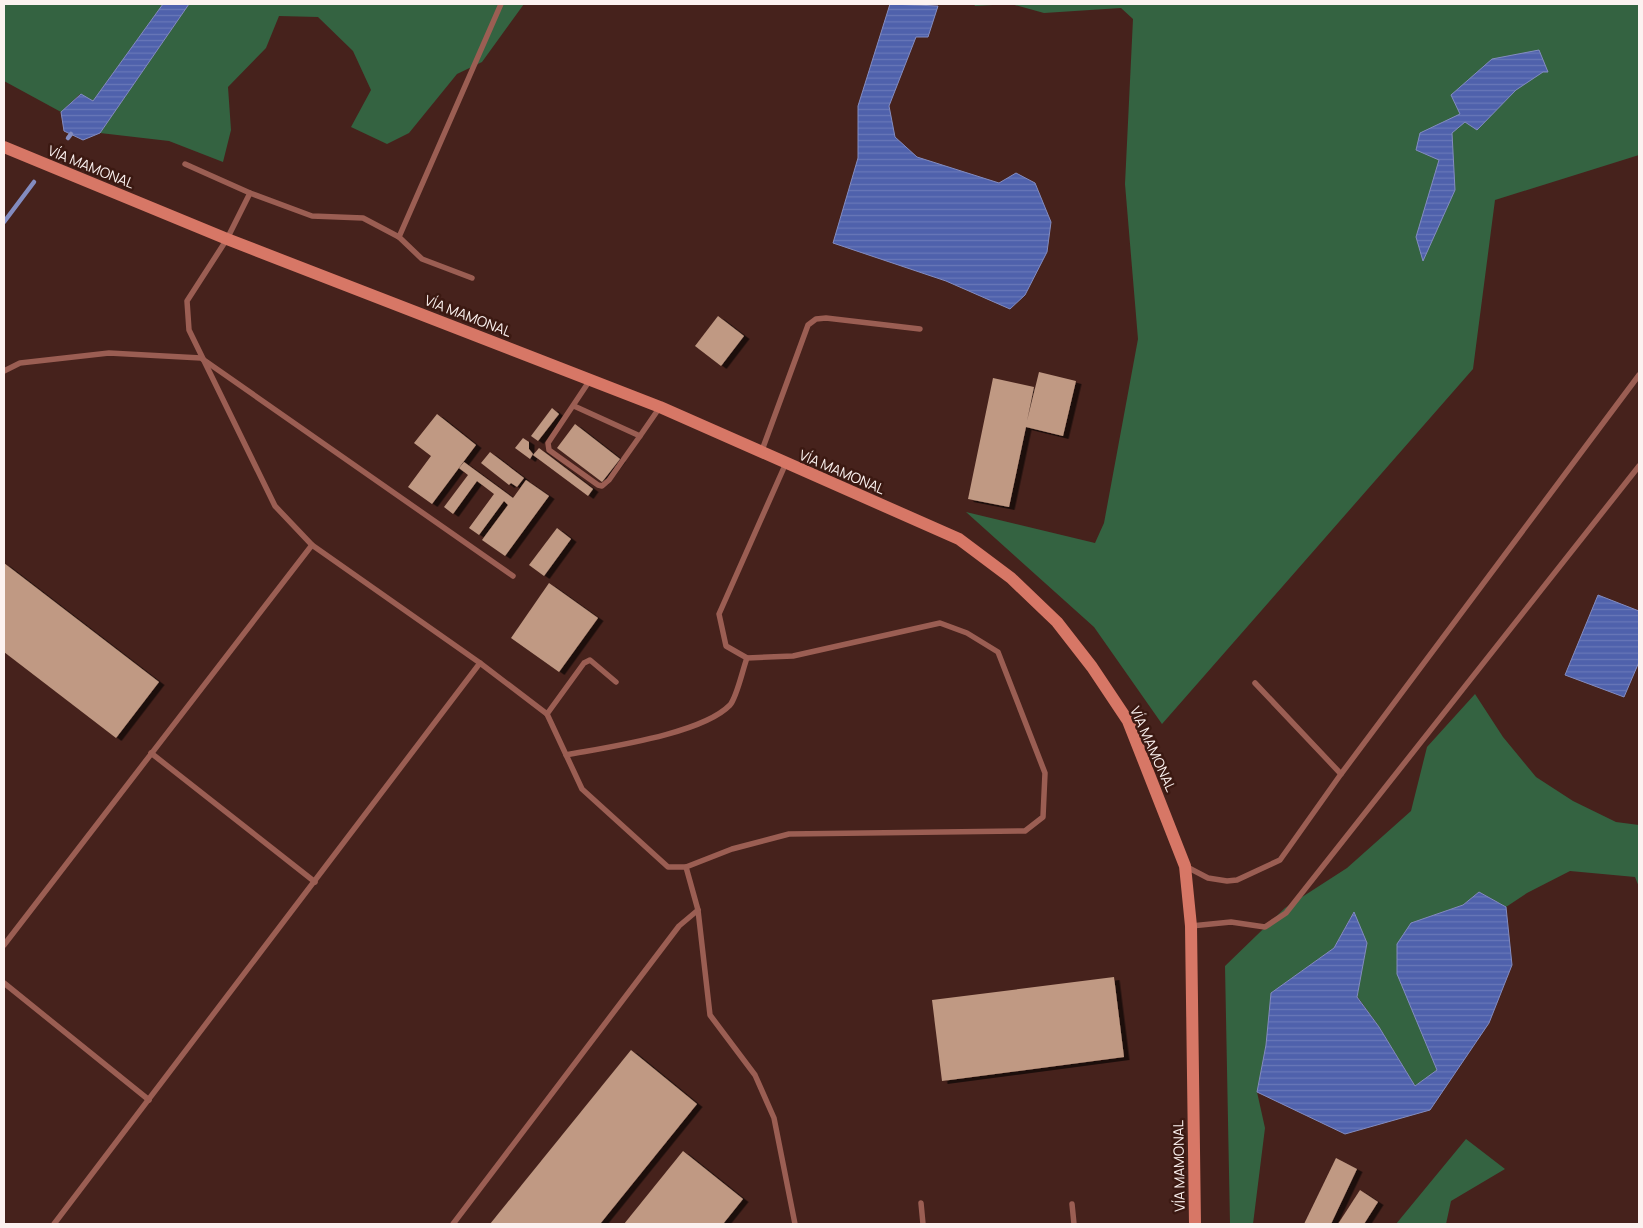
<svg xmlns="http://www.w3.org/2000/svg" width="1643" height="1228" viewBox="0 0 1643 1228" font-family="Manrope,sans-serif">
  <defs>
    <pattern id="water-rules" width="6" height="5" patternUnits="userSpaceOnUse" patternTransform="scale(1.25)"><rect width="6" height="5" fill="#4f61ac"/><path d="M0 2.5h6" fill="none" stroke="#6978b8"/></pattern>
    <filter id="shadow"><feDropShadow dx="5.5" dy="3" stdDeviation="0" flood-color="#0009"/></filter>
  </defs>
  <rect width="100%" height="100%" fill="#46221c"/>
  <g fill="#346341">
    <polygon points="4,4 163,4 93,101 80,94 61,112 4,81"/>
    <polygon points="189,4 524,4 482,62 457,74 409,133 387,144 351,127 371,90 353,51 318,17 279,16 266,48 228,87 231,130 223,162 169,141 100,133"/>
    <polygon points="974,4 1639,4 1639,155 1495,200 1473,369 1162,724 1094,627 966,512 1095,543 1104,523 1138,339 1125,184 1133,19 1121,8 1044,13 1011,4 975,6"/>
    <polygon points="1475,694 1503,737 1536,777 1573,801 1616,822 1639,825 1639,887 1635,877 1570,871 1527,893 1506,907 1479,892 1463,905 1411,923 1420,1028 1437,1070 1415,1086 1379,1027 1357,996 1367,943 1353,913 1334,948 1271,993 1266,1045 1257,1092 1265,1128 1253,1224 1230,1224 1225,966 1285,908 1347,868 1411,811 1427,747"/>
    <polygon points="1466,1139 1505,1169 1451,1201 1446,1224 1396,1224"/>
  </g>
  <g fill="url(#water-rules)" stroke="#838cc0">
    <polygon points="163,4 189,4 100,133 83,140 64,131 61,112 81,94 93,101"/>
    <polygon points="890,4 938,6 928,37 916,37 889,106 895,137 917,157 999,183 1016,173 1035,183 1051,222 1047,252 1025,295 1010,309 946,281 833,243 858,158 858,106"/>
    <polygon points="1539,50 1548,72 1543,72 1516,90 1477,130 1465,122 1452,133 1455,190 1423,261 1416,237 1439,160 1416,150 1420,133 1460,114 1451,95 1492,59"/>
    <polygon points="1598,595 1639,611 1639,662 1624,697 1565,675"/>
    <polygon points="1479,892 1506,907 1512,965 1489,1023 1430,1110 1345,1134 1257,1092 1266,1045 1271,993 1334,948 1354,912 1367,943 1357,997 1379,1027 1415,1086 1437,1070 1397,974 1397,944 1411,923 1463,905"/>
  </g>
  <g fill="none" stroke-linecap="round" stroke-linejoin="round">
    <g stroke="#838cc0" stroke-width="4.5">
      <polyline points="68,138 71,134"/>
      <polyline points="4,222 34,182"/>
    </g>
  </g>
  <g fill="#c09983" filter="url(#shadow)">
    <polygon points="718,316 744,336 721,366 695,346"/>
    <polygon points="1039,372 1076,381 1063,436 1026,427 1009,507 968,499 993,378 1034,387 1027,421"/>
    <polygon points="552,408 559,414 538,441 531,436"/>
    <polygon points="437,414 476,445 432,504 408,487 431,456 414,443"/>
    <polygon points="575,424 620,459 602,482 557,448"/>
    <polygon points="523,438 529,442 529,449 533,454 530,459 515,448"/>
    <polygon points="539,448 593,489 588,496 533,455"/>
    <polygon points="490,452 524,478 517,487 511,483 509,485 481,463"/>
    <polygon points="464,462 513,498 526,480 549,496 505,556 482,540 508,505 504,501 479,535 469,528 494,494 477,481 453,514 444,507 468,475 459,468"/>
    <polygon points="557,528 571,539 544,576 529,565"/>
    <polygon points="4,563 159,682 116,738 4,652"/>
    <polygon points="549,583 598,618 559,672 511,638"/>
    <polygon points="1114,977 1124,1057 942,1081 932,1000"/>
    <polygon points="631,1050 697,1104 600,1224 490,1224"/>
    <polygon points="683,1151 743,1199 723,1224 624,1224"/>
    <polygon points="1336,1158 1357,1169 1331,1224 1304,1224"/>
    <polygon points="1360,1190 1378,1202 1364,1224 1338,1224"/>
  </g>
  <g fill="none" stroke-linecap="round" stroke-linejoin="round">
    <g stroke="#9b5e53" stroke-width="5.5">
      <polyline points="185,164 250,193 312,216 363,218 399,237 422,259 472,278"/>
      <polyline points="250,193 227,239 187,301 189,330 275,506 312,545 480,663 547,714 582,789 668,867 686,867"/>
      <polyline points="399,237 501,4"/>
      <polyline points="4,371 20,363 109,353 201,358 513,576"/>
      <polyline points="590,380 548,443 549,450 598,485 602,486 609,480 640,436"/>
      <polyline points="574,406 640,436 660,407"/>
      <polyline points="761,453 808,325 816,319 826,318 920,329"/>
      <polyline points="786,463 719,614 726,646 747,658 793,656 940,623 967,633 998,652 1045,773 1043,817 1025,831 789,834 732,849 686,867 698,910 710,1015 755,1075 774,1118 795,1224"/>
      <polyline points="1255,683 1341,774"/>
      <polyline points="547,714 584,663 590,660 616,682"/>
      <polyline points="151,753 315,882"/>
      <path d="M 566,755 C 608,747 702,734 730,705 C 737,697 743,668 747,658"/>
      <polyline points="1187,867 1208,878 1227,881 1237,880 1280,860 1341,774 1639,375"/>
      <polyline points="1191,926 1231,922 1265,927 1286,913 1639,466"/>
      <polyline points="4,945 312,545"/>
      <polyline points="4,983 149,1100"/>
      <polyline points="921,1203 923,1224"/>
      <polyline points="1072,1204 1074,1224"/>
      <polyline points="54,1224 480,663"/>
      <polyline points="453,1224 679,926 698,910"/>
    </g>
    <polyline stroke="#d77766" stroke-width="12" points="4,147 227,239 660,407 959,539 1011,578 1057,622 1092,667 1128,721 1185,866 1191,926 1195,1224"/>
  </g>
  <g text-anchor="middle" stroke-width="5" stroke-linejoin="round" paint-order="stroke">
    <g font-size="14" fill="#fcf2f0" stroke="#3b1912">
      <text transform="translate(91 167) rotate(22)" y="5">VÍA MAMONAL</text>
      <text transform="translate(468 316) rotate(21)" y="5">VÍA MAMONAL</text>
      <text transform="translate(842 472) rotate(23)" y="5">VÍA MAMONAL</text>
      <text transform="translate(1153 749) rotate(66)" y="5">VÍA MAMONAL</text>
      <text transform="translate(1179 1166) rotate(-91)" y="5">VÍA MAMONAL</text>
    </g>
  </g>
  <rect width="1643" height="1228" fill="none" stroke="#fcf2f0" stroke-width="10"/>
</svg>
